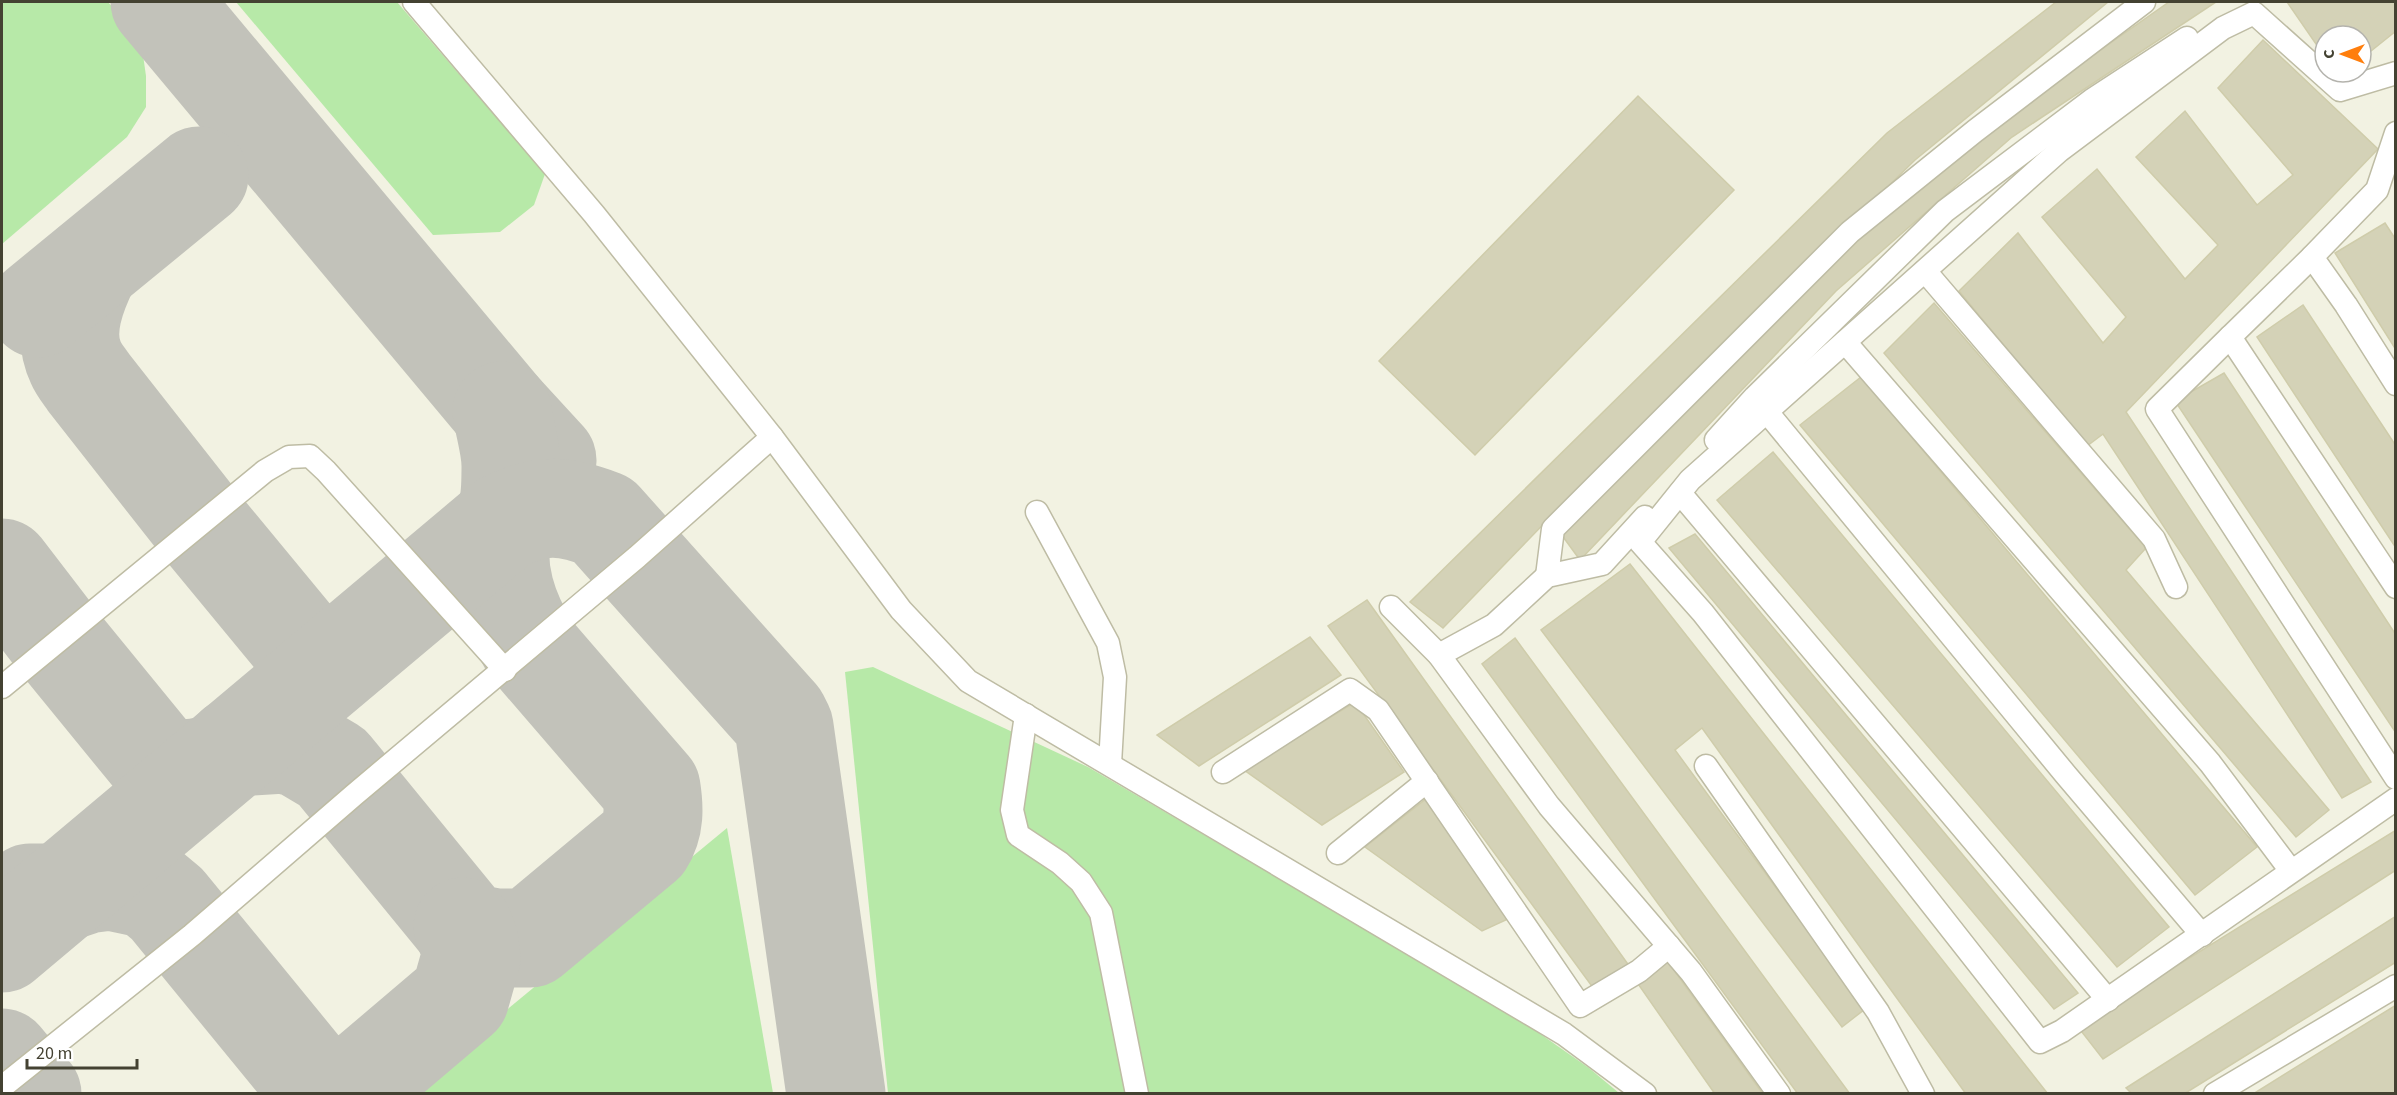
<svg xmlns="http://www.w3.org/2000/svg" width="2397" height="1095" viewBox="0 0 2397 1095" font-family="'Source Sans 3',sans-serif">
  <rect width="100%" height="100%" fill="#f2f2e2"/>
  <g fill="#b7e9a8">
    <polygon points="2,2 108,2 141,41 146,76 146,107 127,137 2,244"/>
    <polygon points="236,2 397,2 545,174 534,205 500,232 433,235"/>
    <polygon points="873,667 1088,767 1519,1019 1589,1068 1619,1093 888,1093 845,672"/>
    <polygon points="727,828 773,1093 406,1093"/>
  </g>
  <g fill="none" stroke-linecap="round" stroke-linejoin="round">
    <g stroke="#c2c2ba" stroke-width="99">
      <polyline points="160,2 502,411 547,460"/>
      <path d="M 90,266 C 76,294 61,332 76,363 C 79,370 85,377 89,383 L 199,523 L 304,650 L 328,657 L 353,648"/>
      <polyline points="38,308 199,176"/>
      <path d="M 2,568 L 58,641 L 152,756 C 174,773 187,769 213,765"/>
      <path d="M 235,747 L 283,744 L 300,748 L 332,767 L 463,927 L 479,935 L 495,938 L 530,938 L 644,843 C 655,826 654,807 651,788 L 531,649 C 507,610 494,571 502,525 C 503,519 506,513 508,507 C 511,495 511,479 511,466 C 511,448 505,429 502,411"/>
      <path d="M 30,893 L 60,893 L 87,884 L 111,881 L 149,889 L 167,904 L 312,1081 C 329,1087 343,1088 360,1082 L 460,997 L 471,958 L 469,942 L 463,927"/>
      <path d="M 2,943 L 502,523 C 540,503 564,505 603,520 L 779,717 L 784,727 L 836,1094"/>
      <polyline points="2,1058 32,1094"/>
    </g>
  </g>
  <g fill="#d4d2b7" stroke="#cfccaa" stroke-width="1.5">
    <polygon points="2056,2 2108,2 1915,160 1561,506 1443,628 1410,602 1887,133"/>
    <polygon points="2169,2 2216,2 2012,137 1836,291 1580,560 1561,534 1815,271 1999,121"/>
    <polygon points="2287,2 2396,2 2396,31 2361,59 2361,36 2325,36 2325,57"/>
    <polygon points="2263,40 2378,149 2126,412 2371,782 2342,798 2103,434 2087,446 1959,291 2018,233 2103,343 2126,317 2042,217 2097,169 2185,279 2218,245 2136,157 2185,111 2257,205 2293,175 2218,88"/>
    <polygon points="1638,96 1734,190 1475,455 1379,361"/>
    <polygon points="2385,223 2396,240 2396,350 2335,253"/>
    <polygon points="1934,303 2146,548 2126,570 2329,810 2296,837 1884,353"/>
    <polygon points="2303,305 2396,446 2396,548 2257,337"/>
    <polygon points="2224,373 2396,635 2396,733 2175,401"/>
    <polygon points="1861,377 2257,847 2195,895 1800,425"/>
    <polygon points="1773,452 2169,927 2117,967 1717,500"/>
    <polygon points="1695,534 2078,993 2054,1009 1669,548"/>
    <polygon points="1630,564 2048,1094 1966,1094 1702,728 1675,750 1865,1009 1842,1027 1541,630"/>
    <polygon points="1367,600 1630,967 1594,989 1328,626"/>
    <polygon points="1310,637 1341,675 1199,766 1157,735"/>
    <polygon points="1515,638 1850,1094 1798,1094 1482,664"/>
    <polygon points="1355,702 1404,772 1322,825 1244,770"/>
    <polygon points="1427,798 1508,919 1482,931 1365,847"/>
    <polygon points="2396,830 2396,870 2103,1059 2078,1027"/>
    <polygon points="2396,916 2396,962 2184,1094 2132,1094 2126,1088"/>
    <polygon points="1666,959 1763,1094 1715,1094 1636,981"/>
    <polygon points="2396,1005 2395,1094 2253,1094"/>
  </g>
  <g fill="none" stroke-linecap="round" stroke-linejoin="round">
    <g stroke="#bebca4" stroke-width="25">
      <g id="service">
        <polyline points="414,2 594,214 772,437 901,610 968,681 1564,1034 1645,1094"/>
        <polyline points="2396,73 2340,90 2254,13 2223,28 2059,151 1690,480 1640,542 1703,613 2040,1042 2062,1031 2396,799"/>
        <polyline points="2396,133 2377,190 2312,257 2346,305 2396,384"/>
        <polyline points="2312,257 2230,337 2396,587"/>
        <polyline points="1925,271 2154,539 2176,587"/>
        <polyline points="2230,337 2157,409 2396,778"/>
        <polyline points="1845,342 2210,763 2291,871"/>
        <polyline points="1767,412 2066,775 2202,935"/>
        <polyline points="1716,440 1755,397 1945,211 2092,100 2187,38"/>
        <polyline points="1680,493 2108,1000"/>
        <polyline points="1037,512 1108,643 1115,677 1110,764"/>
        <polyline points="1547,576 1553,529 1850,232 1975,131 2144,2"/>
        <polyline points="1391,607 1439,655 1494,625 1547,576 1602,564 1645,517"/>
        <polyline points="1439,655 1549,806 1691,972 1779,1094"/>
        <polyline points="2,687 265,471 289,457 310,456 326,471 505,670"/>
        <polyline points="1026,715 1012,810 1018,835 1060,863 1081,882 1101,913 1137,1094"/>
        <polyline points="1706,766 1878,1012 1923,1094"/>
        <polyline points="1223,772 1350,690 1378,710 1580,1006 1639,971 1669,946"/>
        <polyline points="1338,853 1427,781"/>
        <polyline points="2,1087 192,935 354,795 637,557 772,437"/>
        <polyline points="2215,1094 2396,986"/>
      </g>
    </g>
    <use href="#service" stroke="#fff" stroke-width="22"/>
  </g>
  <rect width="2397" height="1095" fill="none" stroke="#444232" stroke-width="6"/>
  <g transform="translate(2343 54) rotate(270)"><circle r="28" fill="#ffffff" stroke="#b4b3ad" stroke-width="1.5"/>
  <path d="M0-4.5L10 22L0 15L-10 22Z" fill="#ff7e0c"/>
  <text y="-9" font-size="16" font-weight="bold" text-anchor="middle" fill="#444232">С</text>
  </g>
  <path d="M27 1059v9h110v-9" fill="none" stroke="#444232" stroke-width="3"/>
  <text x="36" y="1059" font-size="18" fill="#444232" stroke="#ffffff" stroke-width="4.5" paint-order="stroke">20 m</text>
</svg>
